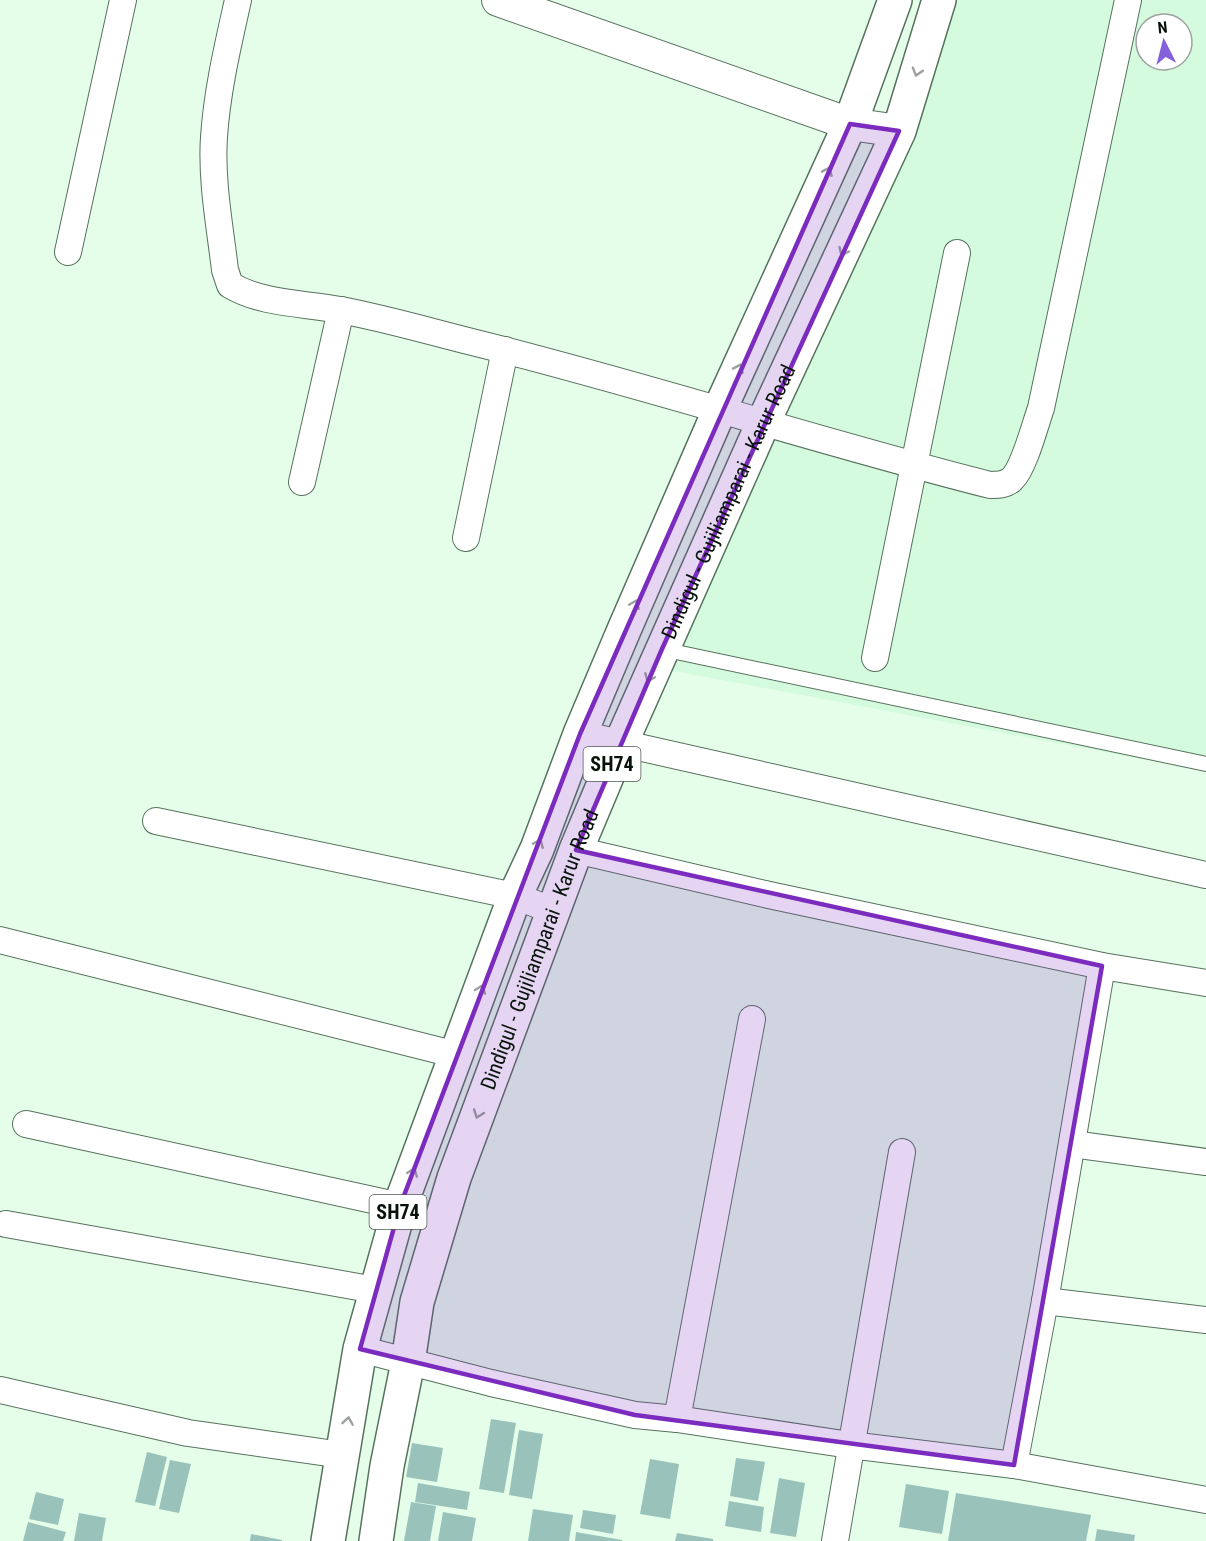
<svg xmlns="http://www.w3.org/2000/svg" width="1206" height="1541" viewBox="0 0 1206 1541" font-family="'Roboto Condensed',sans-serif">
  <rect width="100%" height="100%" fill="#e5feea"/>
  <path fill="#d4fbdd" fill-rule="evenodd" d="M 930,0 L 1206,0 L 1206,771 L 642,665 L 873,181 ZM 1146,24 L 1182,24 L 1182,60 L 1146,60 Z"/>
  <g fill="#99c3ba">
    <polygon points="491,1419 516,1423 504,1493 479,1489"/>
    <polygon points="519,1430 543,1434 532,1499 509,1495"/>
    <polygon points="412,1443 443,1448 437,1482 406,1477"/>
    <polygon points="147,1452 167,1457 155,1506 135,1502"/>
    <polygon points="736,1458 765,1462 758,1501 730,1496"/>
    <polygon points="650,1459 679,1464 670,1519 640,1514"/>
    <polygon points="170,1460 191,1464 179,1513 159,1509"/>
    <polygon points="779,1478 805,1483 796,1537 770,1533"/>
    <polygon points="418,1483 470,1492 467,1510 415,1502"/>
    <polygon points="906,1484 949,1491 942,1534 899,1527"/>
    <polygon points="36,1492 64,1499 58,1525 29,1519"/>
    <polygon points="956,1493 1091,1515 1086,1541 948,1541"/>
    <polygon points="729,1501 764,1507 761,1532 725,1526"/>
    <polygon points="411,1502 436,1506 430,1541 404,1541"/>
    <polygon points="533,1509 573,1515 569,1541 528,1541"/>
    <polygon points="583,1510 616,1515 613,1534 580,1528"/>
    <polygon points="443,1512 476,1518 472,1541 438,1541"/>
    <polygon points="79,1513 106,1518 102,1541 74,1541"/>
    <polygon points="28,1522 66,1532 63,1541 23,1541"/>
    <polygon points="1097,1529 1135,1535 1134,1541 1095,1541"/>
    <polygon points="576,1532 622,1540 622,1541 575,1541"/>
    <polygon points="677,1533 713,1539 713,1541 675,1541"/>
    <polygon points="251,1534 282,1540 282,1541 250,1541"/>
  </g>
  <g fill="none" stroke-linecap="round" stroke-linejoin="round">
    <g stroke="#56725d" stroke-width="16">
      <polyline id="service" points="662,649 1206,764"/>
    </g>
    <g stroke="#56725d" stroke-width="28">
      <g id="minor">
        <path d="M 238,0 C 228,45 217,91 214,137 C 211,181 220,227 225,270 L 230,285 C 262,304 303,303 340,310 C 384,318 428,331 472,342 C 646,385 816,441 990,485 C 998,485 1006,485 1012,479 C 1024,468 1035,425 1041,408 L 1128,0"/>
        <polyline points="68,252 123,0"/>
        <polyline points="302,482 341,310"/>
        <polyline points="466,538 505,350"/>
        <polyline points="875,658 957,253"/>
        <polyline points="580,734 1206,875"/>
        <polyline points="156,821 515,896 554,911"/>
        <polyline points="576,850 769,895 1102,966 1206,983"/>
        <polyline points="0,940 457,1055"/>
        <polyline points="26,1124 400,1206"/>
        <polyline points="1072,1144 1206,1162"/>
        <polyline points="6,1224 375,1290"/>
        <polyline points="1045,1301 1206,1320"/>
        <polyline points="360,1349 491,1383 635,1415 677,1419 850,1445 1014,1465 1206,1500"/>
        <polyline points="0,1390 188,1433 342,1455"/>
        <polyline points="677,1419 752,1019"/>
        <polyline points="1014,1465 1045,1301 1102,966"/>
        <polyline points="835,1541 902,1152"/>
      </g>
    </g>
    <g stroke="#56725d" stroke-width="34">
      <polyline id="tertiary" points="498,0 850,124 899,131"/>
    </g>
    <g stroke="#56725d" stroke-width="36">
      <g id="primary">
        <polyline points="328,1541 360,1349 400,1206 515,896 537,849 580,734 624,630 720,409 850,124 895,0"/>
        <path id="s1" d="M 376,1541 L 387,1466 L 408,1362 L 417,1302 L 454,1178 L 576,850 L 621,743 L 763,423 L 899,131 L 939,0"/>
      </g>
    </g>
    <use href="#service" stroke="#fff" stroke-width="14"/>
    <use href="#minor" stroke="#fff" stroke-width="26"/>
    <use href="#tertiary" stroke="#fff" stroke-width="32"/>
    <use href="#primary" stroke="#fff" stroke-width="33"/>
  </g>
  <defs><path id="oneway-chevron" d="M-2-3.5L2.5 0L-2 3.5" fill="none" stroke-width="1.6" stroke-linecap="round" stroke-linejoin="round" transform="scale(1.5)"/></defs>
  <g stroke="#9ca19d">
    <use href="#oneway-chevron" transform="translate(917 72) rotate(107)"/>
    <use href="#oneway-chevron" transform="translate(828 171) rotate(-66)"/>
    <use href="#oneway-chevron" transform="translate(843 252) rotate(115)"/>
    <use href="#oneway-chevron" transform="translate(739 368) rotate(-66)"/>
    <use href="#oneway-chevron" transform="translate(635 604) rotate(-67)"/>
    <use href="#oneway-chevron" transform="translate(649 678) rotate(113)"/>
    <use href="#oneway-chevron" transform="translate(539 843) rotate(-68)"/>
    <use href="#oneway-chevron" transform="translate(481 989) rotate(-70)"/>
    <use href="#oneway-chevron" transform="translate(478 1114) rotate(110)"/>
    <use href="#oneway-chevron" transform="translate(413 1172) rotate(-69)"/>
    <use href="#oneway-chevron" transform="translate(348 1421) rotate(-81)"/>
  </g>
  <path fill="#7b2cbf" fill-opacity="0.2" stroke="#7b2cbf" stroke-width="4.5" stroke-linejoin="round" d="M 850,124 L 899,131 L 662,649 L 576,850 L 1102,966 L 1014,1465 L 635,1415 L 360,1349 L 400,1206 L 580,734 Z"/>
  <g text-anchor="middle" stroke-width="4.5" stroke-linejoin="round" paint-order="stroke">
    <g fill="#fff" stroke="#525a54" stroke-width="1.5">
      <rect x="583.5" y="747" width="57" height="34" rx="4.5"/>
      <rect x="369.5" y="1195" width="57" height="34" rx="4.5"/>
    </g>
    <g font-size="20" font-weight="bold" fill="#08130b">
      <text x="612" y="771">SH74</text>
      <text x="398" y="1219">SH74</text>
    </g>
    <g font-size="21" fill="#08130b" stroke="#fff">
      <text dy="7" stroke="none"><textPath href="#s1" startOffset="1102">Dindigul - Gujiliamparai - Karur Road</textPath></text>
      <text dy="7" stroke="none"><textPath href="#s1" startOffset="616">Dindigul - Gujiliamparai - Karur Road</textPath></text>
    </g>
  </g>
  <g transform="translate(1164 42) rotate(354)"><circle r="28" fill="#ffffff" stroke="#9ca19d" stroke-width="1.5"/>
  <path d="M0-4.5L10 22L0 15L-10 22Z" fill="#8460db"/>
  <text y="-9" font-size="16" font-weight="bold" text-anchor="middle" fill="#08130b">N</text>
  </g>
</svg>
